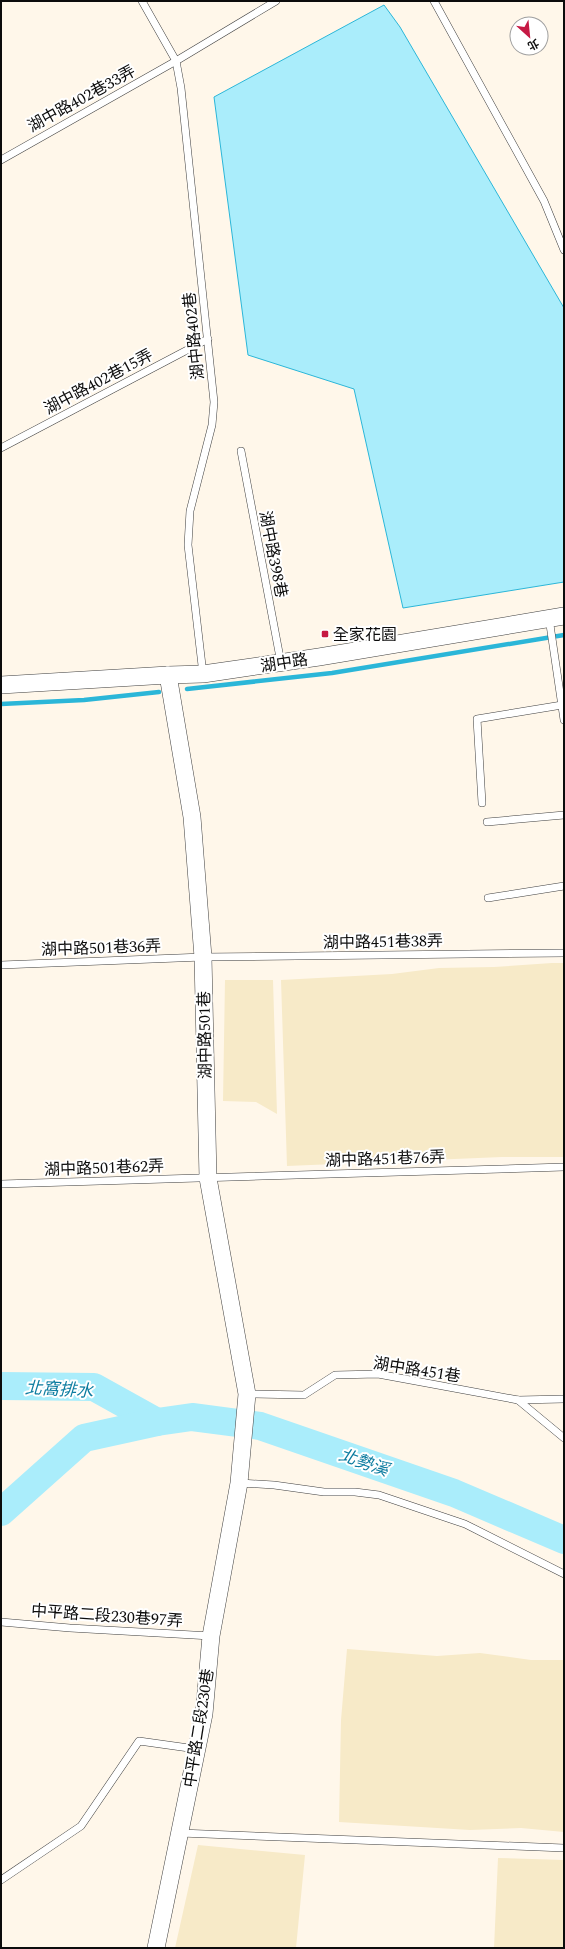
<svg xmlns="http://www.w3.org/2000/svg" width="565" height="1949" viewBox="0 0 565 1949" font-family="Spectral,'Noto Sans TC',serif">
  <rect width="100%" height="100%" fill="#fff7ea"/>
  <g fill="#f7eac8">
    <polygon points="552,963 564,963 564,1157 502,1157 287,1166 281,980 392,974 439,968 494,967"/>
    <polygon points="225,980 273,980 277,1114 256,1102 223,1101"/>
    <polygon points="347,1649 437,1656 480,1653 531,1660 564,1660 564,1832 521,1828 470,1830 339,1822 341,1720"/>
    <polygon points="198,1845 305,1855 296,1948 175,1948"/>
    <polygon points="498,1858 564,1860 564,1948 494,1948"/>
  </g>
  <polygon fill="#aaedfb" stroke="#2bb6d8" points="384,5 400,27 564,308 564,582 403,608 354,389 248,355 214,97"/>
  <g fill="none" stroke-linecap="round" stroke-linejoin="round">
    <g stroke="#2bb6d8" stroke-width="4.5">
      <polyline points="187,689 332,673 564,635"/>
      <polyline points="1,704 84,700 159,692"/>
    </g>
    <g stroke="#aaedfb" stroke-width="28">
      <polyline points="1,1386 94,1387 157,1422"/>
      <polyline points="1,1512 84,1438 157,1422 192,1417 260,1426 454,1493 564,1540"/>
    </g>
    <g stroke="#3f3f3f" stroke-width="8">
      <g id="service">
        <polyline points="142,1 176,61 181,88 214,402 212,425 190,511 188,545 203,674"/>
        <polyline points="434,1 544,201 564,250"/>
        <polyline points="1,160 176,61 276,1"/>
        <polyline points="1,448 208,339"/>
        <polyline points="241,451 281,663"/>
        <polyline points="549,618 564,720"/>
        <polyline points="482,803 477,719 562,705"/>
        <polyline points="487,822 564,815"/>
        <polyline points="488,898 564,886"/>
        <polyline points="1,965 203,957 564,953"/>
        <polyline points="1,1184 564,1167"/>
        <polyline points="247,1394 304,1395 335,1375 378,1374 518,1400 564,1399"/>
        <polyline points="518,1400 564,1438"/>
        <polyline points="240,1483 274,1485 324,1492 355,1492 379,1495 465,1524 564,1574"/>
        <polyline points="1,1622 70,1628 211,1636"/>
        <polyline points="180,1833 564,1848"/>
        <polyline points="1,1880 81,1826 139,1741 196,1749"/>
      </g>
    </g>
    <g stroke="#3f3f3f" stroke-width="18">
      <g id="tertiary">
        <polyline points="1,685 168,675 203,674 319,657 564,616"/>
        <polyline points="156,1948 204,1714 211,1636 239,1483 247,1394 208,1178 203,957 192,817 168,675"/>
      </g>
    </g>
    <use href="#service" stroke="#fff" stroke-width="7"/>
    <use href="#tertiary" stroke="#fff" stroke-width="17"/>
  </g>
  <rect fill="#c61944" stroke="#fff" stroke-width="1.5" x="321" y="630" width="8" height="8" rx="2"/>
  <g text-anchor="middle" stroke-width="4" stroke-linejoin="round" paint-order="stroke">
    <g font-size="16" fill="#0c0c0c" stroke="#fff">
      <text transform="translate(81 98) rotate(-29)" y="6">湖中路402巷33弄</text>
      <text transform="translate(193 336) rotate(-96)" y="6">湖中路402巷</text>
      <text transform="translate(98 381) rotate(-28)" y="6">湖中路402巷15弄</text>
      <text transform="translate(274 554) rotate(79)" y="6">湖中路398巷</text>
      <text transform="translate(284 662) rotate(-9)" y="6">湖中路</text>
      <text transform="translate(383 941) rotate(-1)" y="6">湖中路451巷38弄</text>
      <text transform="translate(101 947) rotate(-2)" y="6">湖中路501巷36弄</text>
      <text transform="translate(204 1035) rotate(-91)" y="6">湖中路501巷</text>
      <text transform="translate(385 1158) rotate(-2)" y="6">湖中路451巷76弄</text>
      <text transform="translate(104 1167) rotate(-2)" y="6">湖中路501巷62弄</text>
      <text transform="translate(417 1369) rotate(9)" y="6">湖中路451巷</text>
      <text transform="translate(107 1615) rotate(4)" y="6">中平路二段230巷97弄</text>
      <text transform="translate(198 1728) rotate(-81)" y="6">中平路二段230巷</text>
    </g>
    <g font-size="16" fill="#0c0c0c" stroke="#fff" text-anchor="start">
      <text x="333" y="640">全家花園</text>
    </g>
    <g font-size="17" font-style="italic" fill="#0c7ca0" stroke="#fff">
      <text transform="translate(59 1389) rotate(3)" y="6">北窩排水</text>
      <text transform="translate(364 1462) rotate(19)" y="6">北勢溪</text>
    </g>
  </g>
  <rect width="565" height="1949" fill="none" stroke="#0c0c0c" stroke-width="4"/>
  <g transform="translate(529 36) rotate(153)"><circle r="19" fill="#ffffff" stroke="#9e9e9e"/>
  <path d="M0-3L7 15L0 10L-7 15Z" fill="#c61944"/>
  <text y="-6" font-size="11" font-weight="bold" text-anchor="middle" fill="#0c0c0c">北</text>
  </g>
</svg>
